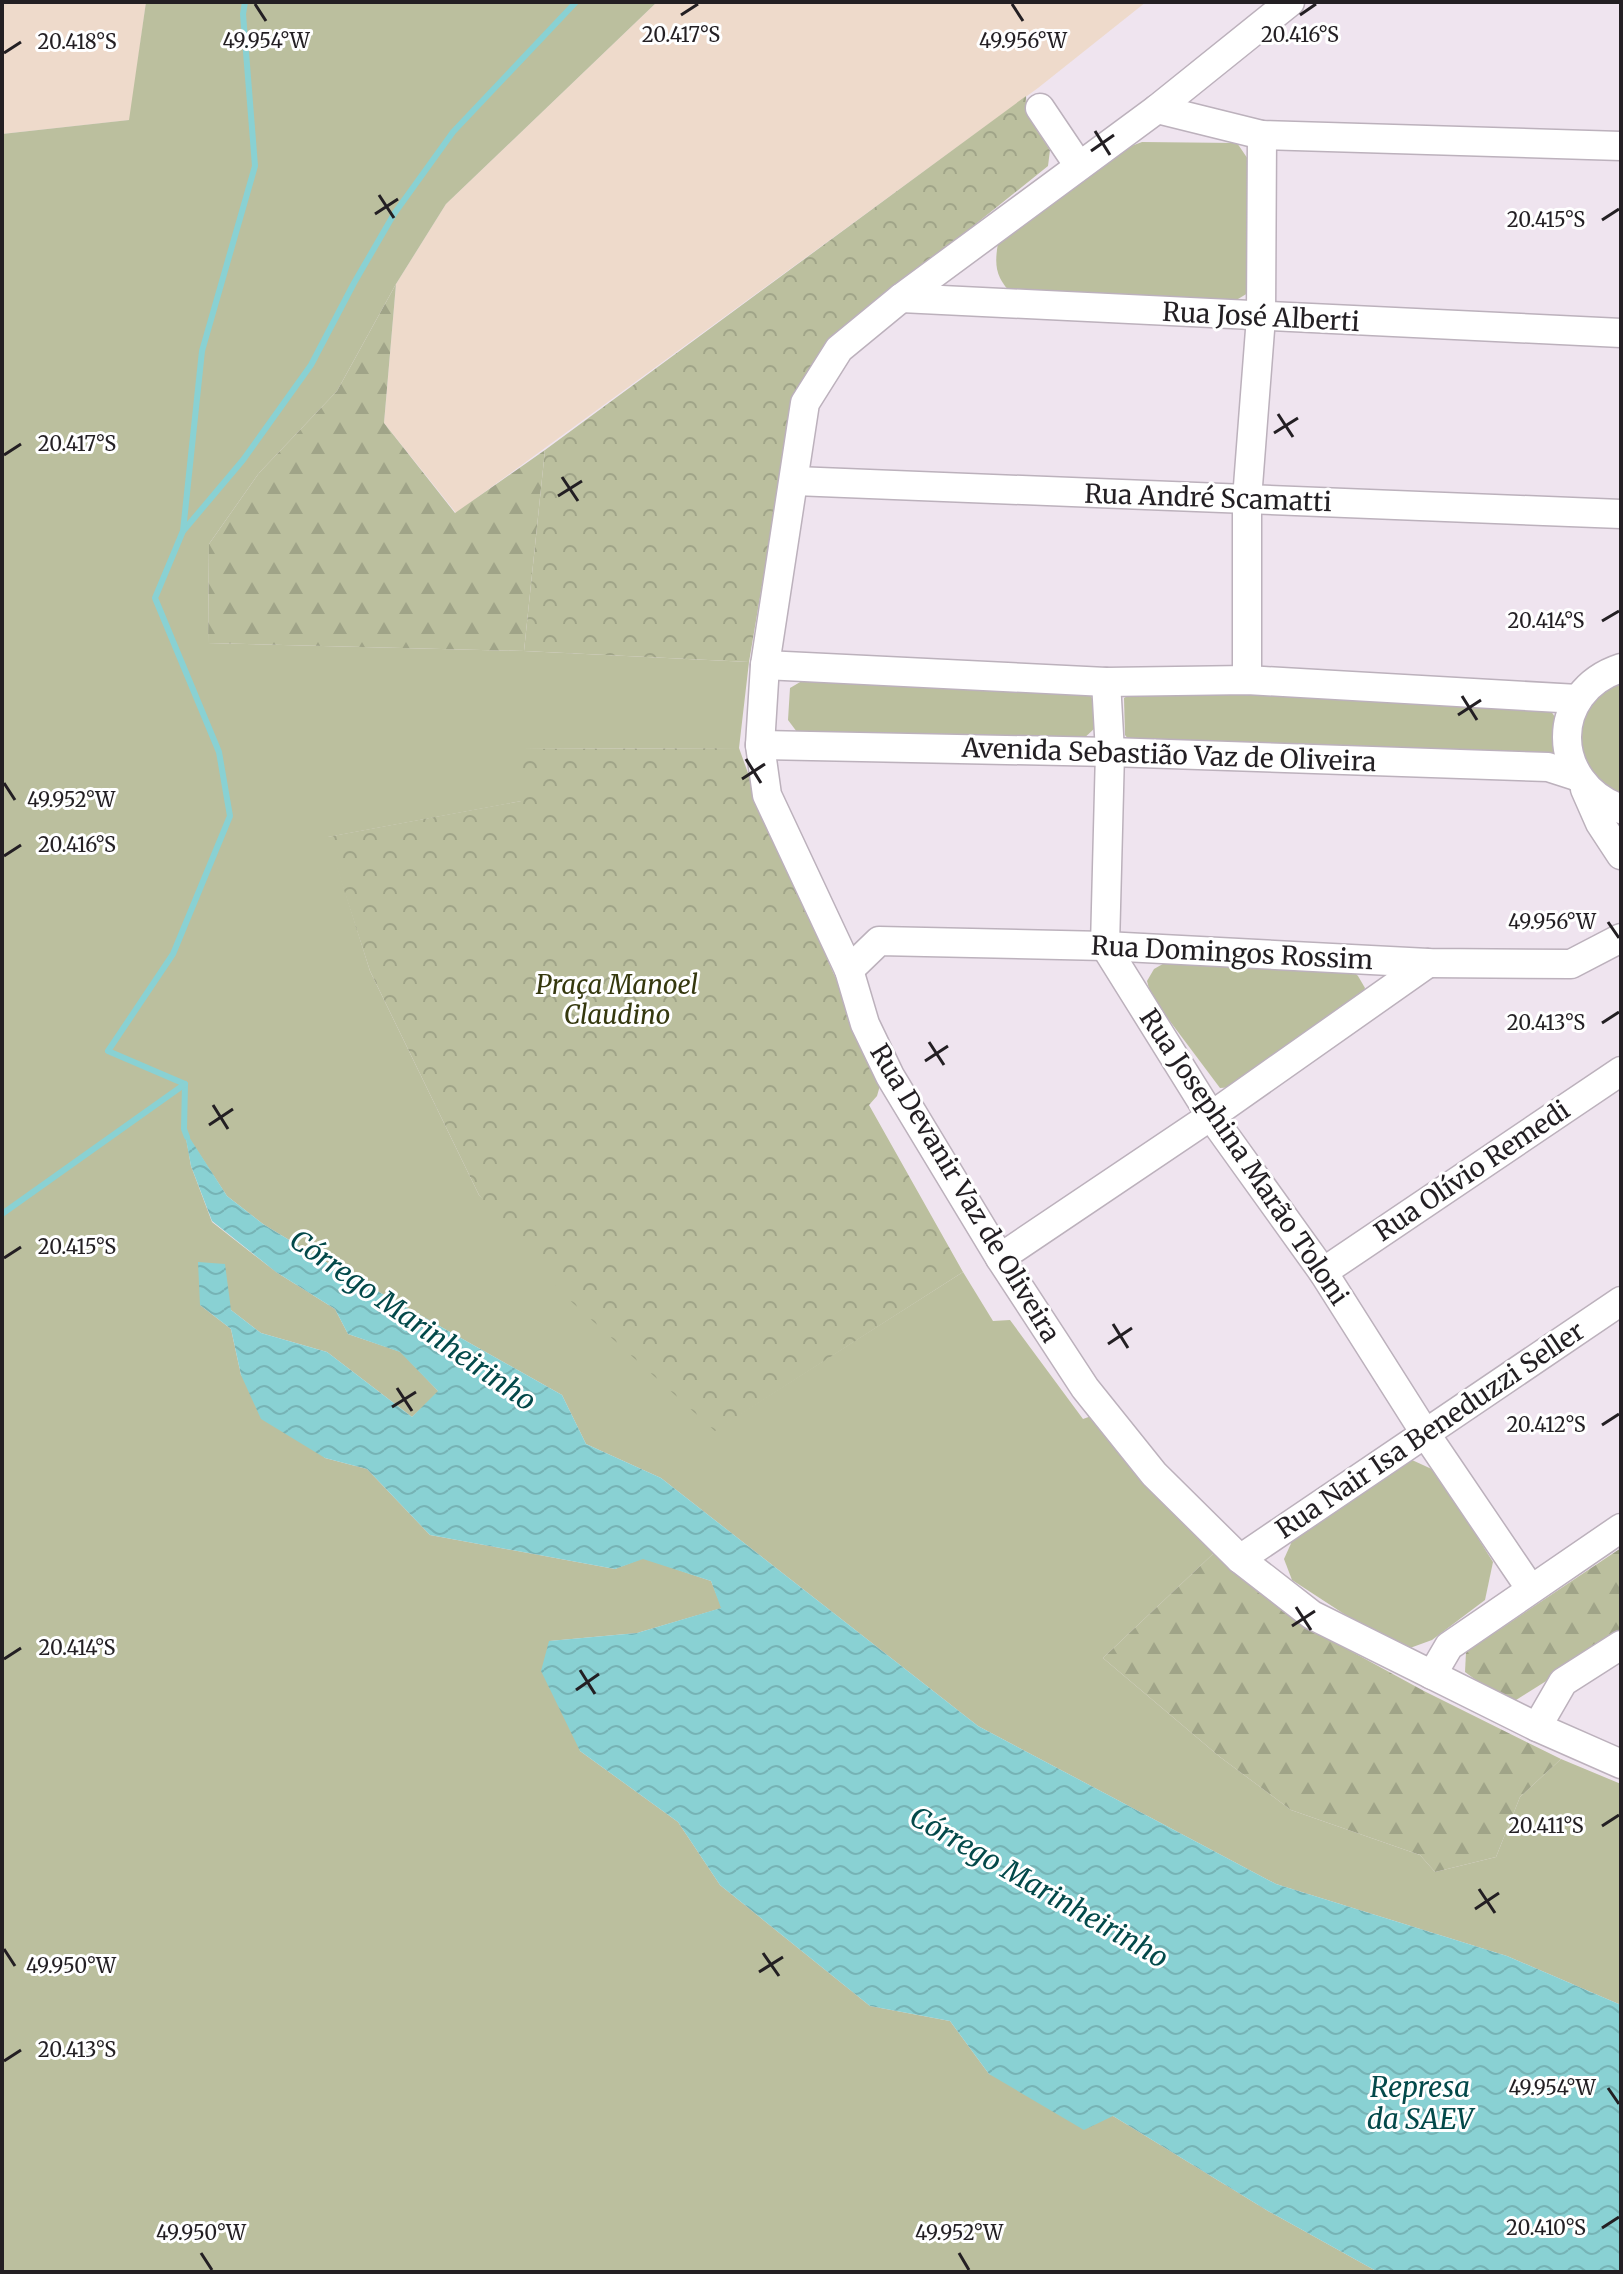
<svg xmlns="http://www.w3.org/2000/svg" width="1623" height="2274" viewBox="0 0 1623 2274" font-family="Merriweather,serif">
  <defs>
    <pattern id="forest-firs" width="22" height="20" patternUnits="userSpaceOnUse" patternTransform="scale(2)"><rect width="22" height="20" fill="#bbbf9e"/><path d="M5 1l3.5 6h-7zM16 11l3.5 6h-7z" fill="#a0a488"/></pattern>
    <pattern id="park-crowns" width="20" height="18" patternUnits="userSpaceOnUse" patternTransform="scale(2)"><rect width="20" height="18" fill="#bbbf9e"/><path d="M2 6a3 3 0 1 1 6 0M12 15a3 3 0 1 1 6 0" fill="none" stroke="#a0a488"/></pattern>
    <pattern id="water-waves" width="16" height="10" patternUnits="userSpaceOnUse" patternTransform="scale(2)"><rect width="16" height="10" fill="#89d1d3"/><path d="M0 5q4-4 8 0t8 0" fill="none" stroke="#76b3b5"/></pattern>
  </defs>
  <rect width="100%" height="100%" fill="#efe4ef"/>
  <g fill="#eedacb">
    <polygon points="2,2 146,2 130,120 2,134"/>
    <polygon points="657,2 1146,2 1038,88 456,513 384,423 396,284 446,204"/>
  </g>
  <g fill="#bbbf9e">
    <polygon points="146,2 657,2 446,204 396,284 337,391 259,473 209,544 208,643 524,651 749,662 739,748 523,749 522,801 328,837 370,971 479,1195 715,1430 963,1272 993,1321 1010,1320 1083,1419 1097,1414 1215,1552 1103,1658 1220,1757 1291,1810 1420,1855 1435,1872 1496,1857 1520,1797 1561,1759 1621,1784 1621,2005 1507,1956 1276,1884 978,1726 661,1478 586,1444 562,1395 317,1257 263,1224 227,1196 185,1132 191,1166 212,1222 276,1272 335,1309 348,1334 401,1352 439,1392 412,1417 327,1352 261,1333 231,1310 200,1305 231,1329 241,1375 325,1458 367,1469 430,1535 615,1569 643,1558 711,1581 722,1608 637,1633 550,1641 580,1751 678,1822 720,1885 870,2006 950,2021 989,2074 1113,2116 1268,2211 1378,2272 2,2272 2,134 129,120"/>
    <path d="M 1142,142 L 1237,143 L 1250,162 L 1248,293 L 1228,305 L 1013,295 C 996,278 994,267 998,243 L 1126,148 Z"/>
    <polygon points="807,678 1085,689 1096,703 1096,727 1080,742 800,736 788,720 790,688"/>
    <polygon points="1621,678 1621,796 1597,781 1579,746 1580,726 1586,707"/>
    <polygon points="1138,690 1546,704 1555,717 1553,754 1544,760 1132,744 1125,735 1124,698"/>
    <polygon points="1168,961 1348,966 1358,976 1365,988 1360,1000 1234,1087 1220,1088 1151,996 1147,981 1154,969"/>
    <polygon points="1412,1460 1436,1471 1493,1562 1485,1600 1432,1640 1410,1648 1390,1644 1292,1580 1284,1559 1293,1539"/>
  </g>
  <g fill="url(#forest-firs)">
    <polygon points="396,284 384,423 455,513 545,450 524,651 208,643 209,544 259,473 337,391"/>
    <polygon points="1621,1548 1621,1634 1516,1700 1503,1700 1465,1672 1466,1652"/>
    <polygon points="1215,1552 1301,1624 1424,1691 1561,1759 1520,1797 1496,1857 1435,1872 1420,1855 1291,1810 1220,1757 1103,1658"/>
  </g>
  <g fill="url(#park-crowns)">
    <polygon points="1026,96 1027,115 1050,150 1048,166 830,341 780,479 749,662 524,651 545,450"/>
    <polygon points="739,748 757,798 881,1082 877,1096 869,1105 963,1272 715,1431 564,1295 479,1195 370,971 327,837 521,801 522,749"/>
  </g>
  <polygon fill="url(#water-waves)" points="184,1129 227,1196 263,1224 317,1257 562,1395 586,1444 661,1478 978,1726 1276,1884 1507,1956 1621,2005 1621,2272 1378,2272 1268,2211 1113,2116 1084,2130 989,2074 950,2021 870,2006 720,1885 678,1822 580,1751 541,1671 549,1641 637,1633 721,1608 711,1581 643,1559 615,1569 430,1535 367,1469 325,1458 261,1419 241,1375 231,1329 200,1305 198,1262 225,1264 231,1310 261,1333 327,1352 412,1417 438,1391 400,1352 348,1334 335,1309 276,1272 212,1221 191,1166"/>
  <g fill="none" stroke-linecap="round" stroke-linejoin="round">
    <g stroke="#89d1d3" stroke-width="6">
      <polyline points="184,530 243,460 311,365 354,283 394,214 453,132 576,2"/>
      <polyline points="187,1137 184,1129 185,1084 108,1051 173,954 230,816 219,752 155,598 183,531 202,351 255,166 243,14 245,2"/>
      <polyline points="2,1214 185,1084"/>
    </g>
    <g stroke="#bcb1bc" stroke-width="31">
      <g id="minor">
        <polyline points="1290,2 1157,109 901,298 839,349 805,403 765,665 760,745 767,795 849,970 865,1024 890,1076 1000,1258 1085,1388 1154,1474 1240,1559 1312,1615 1537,1727 1621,1764"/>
        <polyline points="1040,108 1079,166"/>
        <polyline points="1157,109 1262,135 1621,146"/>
        <polyline points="901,298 1621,333"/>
        <polyline points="795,481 1621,514"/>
        <polyline points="765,665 1106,682 1247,680 1578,699"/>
        <path d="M 1621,668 C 1548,692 1550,783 1621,809"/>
        <polyline points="1247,680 1247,499 1261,317 1262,135"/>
        <polyline points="1106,682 1110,752 1105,946 1211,1116 1323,1272 1425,1433 1530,1588"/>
        <polyline points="760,745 1110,752 1548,767 1576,776"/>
        <polyline points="1585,789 1600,823 1621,855"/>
        <polyline points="849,970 879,941 1105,946 1428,963 1571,964 1621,938"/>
        <polyline points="1000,1258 1211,1116 1428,963"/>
        <polyline points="1323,1272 1621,1071"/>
        <polyline points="1240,1559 1621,1301"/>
        <polyline points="1432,1675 1449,1646 1621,1528"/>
        <polyline points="1537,1727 1563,1682 1621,1645"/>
      </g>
    </g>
    <use href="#minor" stroke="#fff" stroke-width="28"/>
  </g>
  <path fill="none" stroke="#231f23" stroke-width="3" d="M 255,4 L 266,21M 1012,4 L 1023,21M 681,15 L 698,4M 1300,15 L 1316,4M 4,53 L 21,42M 1095,131 L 1110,155M 1091,151 L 1114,135M 379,195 L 394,218M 375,214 L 398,199M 1602,220 L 1619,209M 1278,414 L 1293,437M 1274,433 L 1298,418M 4,455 L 21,444M 562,477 L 578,501M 558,496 L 582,481M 1602,621 L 1619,611M 1462,696 L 1477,720M 1458,715 L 1481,700M 746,759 L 761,783M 742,779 L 765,764M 4,783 L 15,800M 4,856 L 21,845M 1608,922 L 1619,938M 1602,1023 L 1619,1012M 929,1042 L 944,1065M 925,1061 L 948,1046M 213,1105 L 228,1129M 209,1125 L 233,1109M 4,1258 L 21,1247M 1113,1324 L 1128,1348M 1108,1344 L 1132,1328M 397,1388 L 412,1411M 392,1407 L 416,1392M 1602,1425 L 1619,1414M 1296,1607 L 1311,1630M 1292,1626 L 1315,1611M 4,1659 L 21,1648M 580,1670 L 595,1694M 576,1690 L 599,1674M 1602,1826 L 1619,1815M 1479,1889 L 1495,1913M 1475,1909 L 1499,1893M 4,1949 L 15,1966M 763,1953 L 779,1976M 759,1972 L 783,1957M 4,2061 L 21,2050M 1608,2088 L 1619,2104M 1602,2228 L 1619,2217M 201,2253 L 212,2270M 959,2253 L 969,2270"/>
  <g text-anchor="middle" stroke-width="6" stroke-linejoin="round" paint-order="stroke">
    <g font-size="26" fill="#231f23" stroke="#fff">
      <text transform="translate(1261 317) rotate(3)" y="9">Rua José Alberti</text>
      <text transform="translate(1208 498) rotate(2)" y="9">Rua André Scamatti</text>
      <text transform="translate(1169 755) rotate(2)" y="9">Avenida Sebastião Vaz de Oliveira</text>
      <text transform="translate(1232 953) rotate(3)" y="9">Rua Domingos Rossim</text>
      <text transform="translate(1244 1157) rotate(56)" y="9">Rua Josephina Marão Toloni</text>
      <text transform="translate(1472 1171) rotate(-34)" y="9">Rua Olívio Remedi</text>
      <text transform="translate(965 1193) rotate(59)" y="9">Rua Devanir Vaz de Oliveira</text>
      <text transform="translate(1430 1430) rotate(-34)" y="9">Rua Nair Isa Beneduzzi Seller</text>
    </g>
    <g font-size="26" font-style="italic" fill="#35380e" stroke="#fff">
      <text x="617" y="994">Praça Manoel<tspan x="617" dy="30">Claudino</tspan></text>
    </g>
    <g font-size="28" font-style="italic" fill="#03494a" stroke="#fff">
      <text transform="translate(413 1320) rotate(35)" y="10">Córrego Marinheirinho</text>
      <text transform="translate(1039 1887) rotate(30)" y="10">Córrego Marinheirinho</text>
      <text x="1420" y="2097">Represa<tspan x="1420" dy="32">da SAEV</tspan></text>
    </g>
  </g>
  <g font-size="20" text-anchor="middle" fill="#231f23" stroke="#fff" stroke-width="6" stroke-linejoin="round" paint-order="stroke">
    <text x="681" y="42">20.417°S</text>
    <text x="1300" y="42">20.416°S</text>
    <text x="266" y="48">49.954°W</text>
    <text x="1023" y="48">49.956°W</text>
    <text x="77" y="49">20.418°S</text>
    <text x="1546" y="227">20.415°S</text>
    <text x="77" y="451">20.417°S</text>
    <text x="1546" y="628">20.414°S</text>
    <text x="71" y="807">49.952°W</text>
    <text x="77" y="852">20.416°S</text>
    <text x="1552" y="929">49.956°W</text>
    <text x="1546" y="1030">20.413°S</text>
    <text x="77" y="1254">20.415°S</text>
    <text x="1546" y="1432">20.412°S</text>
    <text x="77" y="1655">20.414°S</text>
    <text x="1546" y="1833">20.411°S</text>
    <text x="71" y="1973">49.950°W</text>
    <text x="77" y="2057">20.413°S</text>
    <text x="1552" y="2095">49.954°W</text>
    <text x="1546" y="2235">20.410°S</text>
    <text x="201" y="2240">49.950°W</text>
    <text x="959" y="2240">49.952°W</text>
  </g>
  <rect width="1623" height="2274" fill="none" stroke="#231f23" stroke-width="8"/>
</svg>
